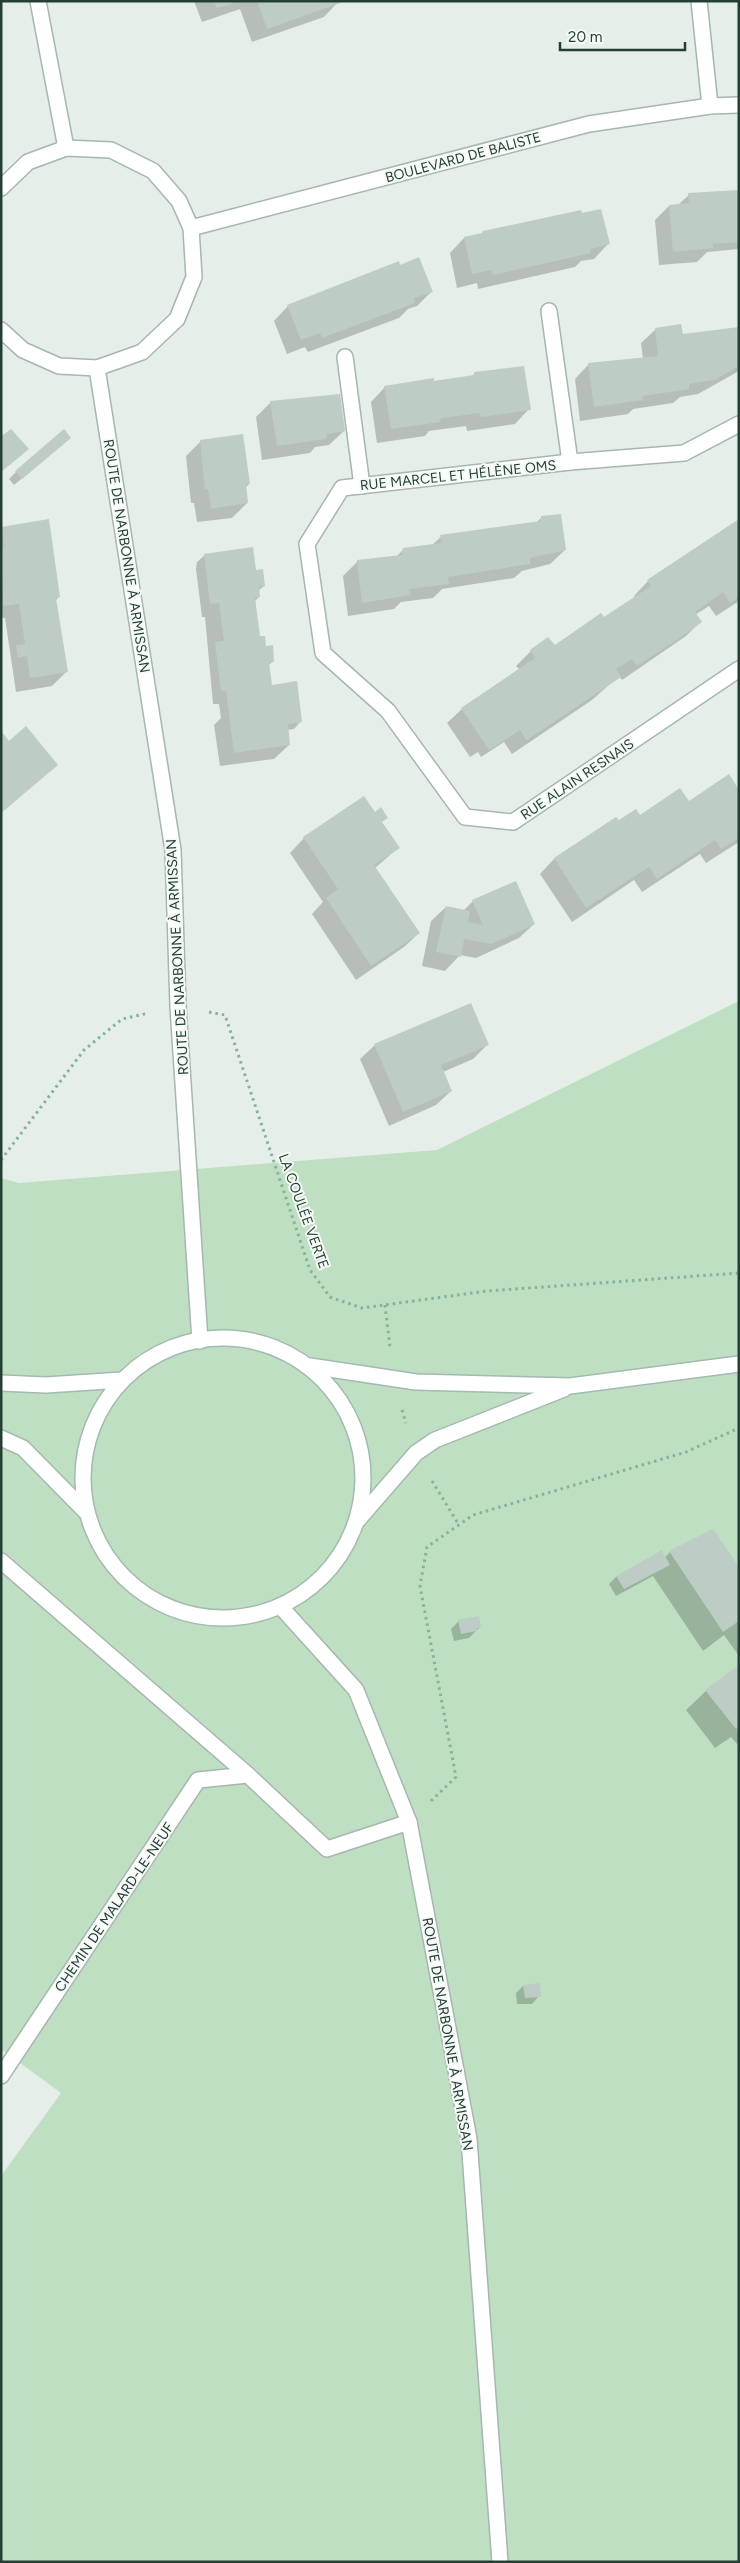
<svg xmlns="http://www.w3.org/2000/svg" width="740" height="2563" viewBox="0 0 740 2563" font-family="Figtree,sans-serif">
  <rect width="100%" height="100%" fill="#e5eee9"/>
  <polygon fill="#bfdfc3" points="739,1001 739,2562 1,2562 1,2176 61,2093 1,2049 1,1178 19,1183 437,1150"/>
  <g fill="#0003">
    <polygon points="194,1 339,1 324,17 252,42 240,9 202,22"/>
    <polygon points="739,191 739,249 707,252 697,262 659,265 655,220 669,206 678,205 689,195"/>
    <polygon points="481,235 608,244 594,259 581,261 575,267 478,289 477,283 457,288 450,253 464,238"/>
    <polygon points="399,266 431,292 417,306 408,309 399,318 308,352 305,347 287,354 274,321 288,306"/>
    <polygon points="739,328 739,371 698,394 680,397 673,403 633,409 628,414 580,421 575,379 589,364 643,359 641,343 656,329 682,335"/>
    <polygon points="475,373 529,409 515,424 467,431 466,426 429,431 425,436 377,443 371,402 385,387 471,377"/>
    <polygon points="271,402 344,431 329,445 315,447 310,453 262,460 256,417"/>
    <polygon points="201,441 249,484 245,488 247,503 232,518 197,522 194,503 191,503 186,456"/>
    <polygon points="62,445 14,485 9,479 16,472"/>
    <polygon points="542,517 565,550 550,564 522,571 514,578 442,589 433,598 401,602 394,609 348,616 343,576 358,561 396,557 403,550 432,545 441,537 536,523"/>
    <polygon points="739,521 739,601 716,616 709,606 695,615 700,622 686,636 622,680 619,676 592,700 512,754 504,742 481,757 478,752 470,757 447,723 462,709 519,669 516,666 531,651 554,647 603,619 635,598 634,596 648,581"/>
    <polygon points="1,528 59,597 55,601 66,672 52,686 16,692 5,618 1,618"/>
    <polygon points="205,555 256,571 264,586 258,591 259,597 255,601 259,638 273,661 268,666 270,687 301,721 294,729 287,730 289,745 274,759 220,766 214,725 221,718 219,704 213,704 205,617 202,617 196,569 197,562"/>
    <polygon points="1,733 9,742 56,765 1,813"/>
    <polygon points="739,792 739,842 706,863 700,854 642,892 634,880 572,922 540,874 554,859 616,818 618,822"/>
    <polygon points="375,814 398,848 375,868 419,933 404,947 356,980 312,914 323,902 290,853 304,838"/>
    <polygon points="473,901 534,924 519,938 476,958 460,955 445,971 422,966 431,921 446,907 463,911"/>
    <polygon points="375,1045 487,1045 473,1059 443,1072 451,1091 436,1105 389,1126 360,1059"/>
    <polygon points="712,1530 739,1569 739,1656 724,1635 703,1651 653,1576 616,1596 609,1584 616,1577 665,1557 670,1552"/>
    <polygon points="459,1621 480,1627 469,1638 454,1641 451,1629"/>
    <polygon points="739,1667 739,1746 731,1737 715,1748 686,1710 706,1691"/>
    <polygon points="523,1986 539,1996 532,2004 517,2004 516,1993"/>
  </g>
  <g fill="#bdccc4">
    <polygon points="214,1 236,1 237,2 217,8"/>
    <polygon points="257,1 339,1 340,3 267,29"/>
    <polygon points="739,190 739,242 713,244 713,248 673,252 669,205 689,203 688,193"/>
    <polygon points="601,209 610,244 590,249 591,253 493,275 491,270 472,274 464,237 482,233 483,231 581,210 582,213"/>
    <polygon points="419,257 433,292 414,298 415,303 322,338 320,333 301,340 287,305 399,261 400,265"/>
    <polygon points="681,324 683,334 739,327 739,366 714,380 689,384 689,389 643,396 643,400 594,407 588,363 658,356 655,328"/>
    <polygon points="524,366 531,410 481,417 480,413 441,418 440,422 391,429 384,386 434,378 434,381 474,375 474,372"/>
    <polygon points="340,394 345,431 327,434 326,439 277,446 270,401"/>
    <polygon points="11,429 29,449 1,472 1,432 3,435"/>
    <polygon points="64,429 71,438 22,479 15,471"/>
    <polygon points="243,434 250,484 246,484 248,503 211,509 208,489 205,490 200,440"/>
    <polygon points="561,514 566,550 530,558 530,564 448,577 449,584 409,589 410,595 362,603 357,560 402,555 403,548 441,543 440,535 541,521 541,516"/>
    <polygon points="49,519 60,597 56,598 68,672 30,678 27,656 18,658 16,645 25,644 19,604 3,606 1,546 4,546 1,527"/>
    <polygon points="739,519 739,597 730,603 723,592 695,612 702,622 684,635 637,666 632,659 616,669 621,677 527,740 520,730 489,750 461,708 535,658 530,650 548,637 555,645 601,613 604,617 651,586 647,580"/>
    <polygon points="253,547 256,570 263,569 265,586 259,587 260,597 255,598 260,636 265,636 266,646 273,645 274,662 269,663 272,685 297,681 302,722 288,724 290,745 234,753 226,691 221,691 215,642 224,641 219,603 210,604 204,554"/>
    <polygon points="26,726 58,765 1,813 1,731 9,741"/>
    <polygon points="729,774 739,790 739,838 721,849 715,840 657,879 649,867 586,908 554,858 616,817 619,820 636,809 640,815 680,788 689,801"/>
    <polygon points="364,796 375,812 381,807 388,818 382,822 400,848 374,865 420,933 371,966 326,898 338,889 303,837"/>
    <polygon points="516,881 535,924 492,944 464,939 461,957 436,952 446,906 470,911 468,922 483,925 472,900"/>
    <polygon points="471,1003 489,1045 441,1065 452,1091 403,1112 374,1044"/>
    <polygon points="713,1529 739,1567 739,1621 723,1632 669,1551"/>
    <polygon points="662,1550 670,1565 624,1589 616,1576"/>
    <polygon points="479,1616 481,1628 477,1628 477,1631 461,1634 458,1620"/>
    <polygon points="739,1665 739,1727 736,1729 705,1690"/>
    <polygon points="540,1983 541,1997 525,1998 523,1985"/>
  </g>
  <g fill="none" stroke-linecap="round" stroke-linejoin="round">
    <g stroke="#a7b6af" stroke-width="18">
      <g id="service">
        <polyline points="699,1 710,106"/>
        <polyline points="549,311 570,462"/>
        <polyline points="345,357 362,486"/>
        <polyline points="1,1561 248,1775 327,1849 409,1822"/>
        <polyline points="1,2076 198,1780 248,1775"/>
      </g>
    </g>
    <g stroke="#a7b6af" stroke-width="18">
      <polyline id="minor" points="739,424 684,453 570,462 342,488 307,544 323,653 388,711 465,817 513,822 739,669"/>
    </g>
    <g stroke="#a7b6af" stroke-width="18">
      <g id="tertiary">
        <polyline points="38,1 66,148"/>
        <polyline points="1,188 28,162 66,148 111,150 153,171 179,201 191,228 194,277 177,319 142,352 97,368 59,366 23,350 1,330"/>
        <polyline points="191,228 589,124 710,106 739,105"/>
        <polyline points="97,368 173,850 178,1007 200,1341"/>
        <polyline points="280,1606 356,1690 409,1822 469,2139 500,2562"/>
      </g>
    </g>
    <g stroke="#a3baaf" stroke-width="18">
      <g id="secondary">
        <circle cx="223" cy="1478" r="140"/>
        <polyline points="310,1366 416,1382 570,1386 739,1364"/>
        <polyline points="1,1383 46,1385 122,1380"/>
        <polyline points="1,1438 23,1448 87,1513"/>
        <polyline points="357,1521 416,1453 435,1440 564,1389"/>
      </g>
    </g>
    <g stroke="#86b19d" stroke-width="3" stroke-dasharray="2.5 4" stroke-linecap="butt">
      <polyline points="209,1012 225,1015 310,1270 330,1297 362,1308 487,1291 739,1273"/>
      <polyline points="1,1160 84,1050 122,1019 149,1013"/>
      <polyline points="385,1305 390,1347"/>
      <polyline points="402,1410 406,1423"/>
      <polyline points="432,1481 459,1525"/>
      <polyline points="431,1801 456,1777 420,1586 427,1547 473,1515 686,1452 739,1428"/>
    </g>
    <use href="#service" stroke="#fff" stroke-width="15"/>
    <use href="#minor" stroke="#fff" stroke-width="15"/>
    <use href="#tertiary" stroke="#fff" stroke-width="15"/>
    <use href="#secondary" stroke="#fff" stroke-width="15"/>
  </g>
  <g text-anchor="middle" stroke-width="4" stroke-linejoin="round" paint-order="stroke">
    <g font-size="14" fill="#244035" stroke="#f6faf7">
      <text transform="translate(463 157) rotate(-15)" y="5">BOULEVARD DE BALISTE</text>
      <text transform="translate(458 475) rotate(-6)" y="5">RUE MARCEL ET HÉLÈNE OMS</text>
      <text transform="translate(127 556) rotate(81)" y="5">ROUTE DE NARBONNE À ARMISSAN</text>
      <text transform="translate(577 779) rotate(-34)" y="5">RUE ALAIN RESNAIS</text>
      <text transform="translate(177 957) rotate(-93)" y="5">ROUTE DE NARBONNE À ARMISSAN</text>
      <text transform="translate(304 1211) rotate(70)" y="5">LA COULÉE VERTE</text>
      <text transform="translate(114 1907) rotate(-56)" y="5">CHEMIN DE MALARD-LE-NEUF</text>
      <text transform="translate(448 2034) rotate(80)" y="5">ROUTE DE NARBONNE À ARMISSAN</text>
    </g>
  </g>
  <rect width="740" height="2563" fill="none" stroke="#244035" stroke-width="5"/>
  <path d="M560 42v8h125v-8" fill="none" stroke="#244035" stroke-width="2.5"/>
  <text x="568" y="42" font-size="15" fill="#244035" stroke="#f6faf7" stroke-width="4" paint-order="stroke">20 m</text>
</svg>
